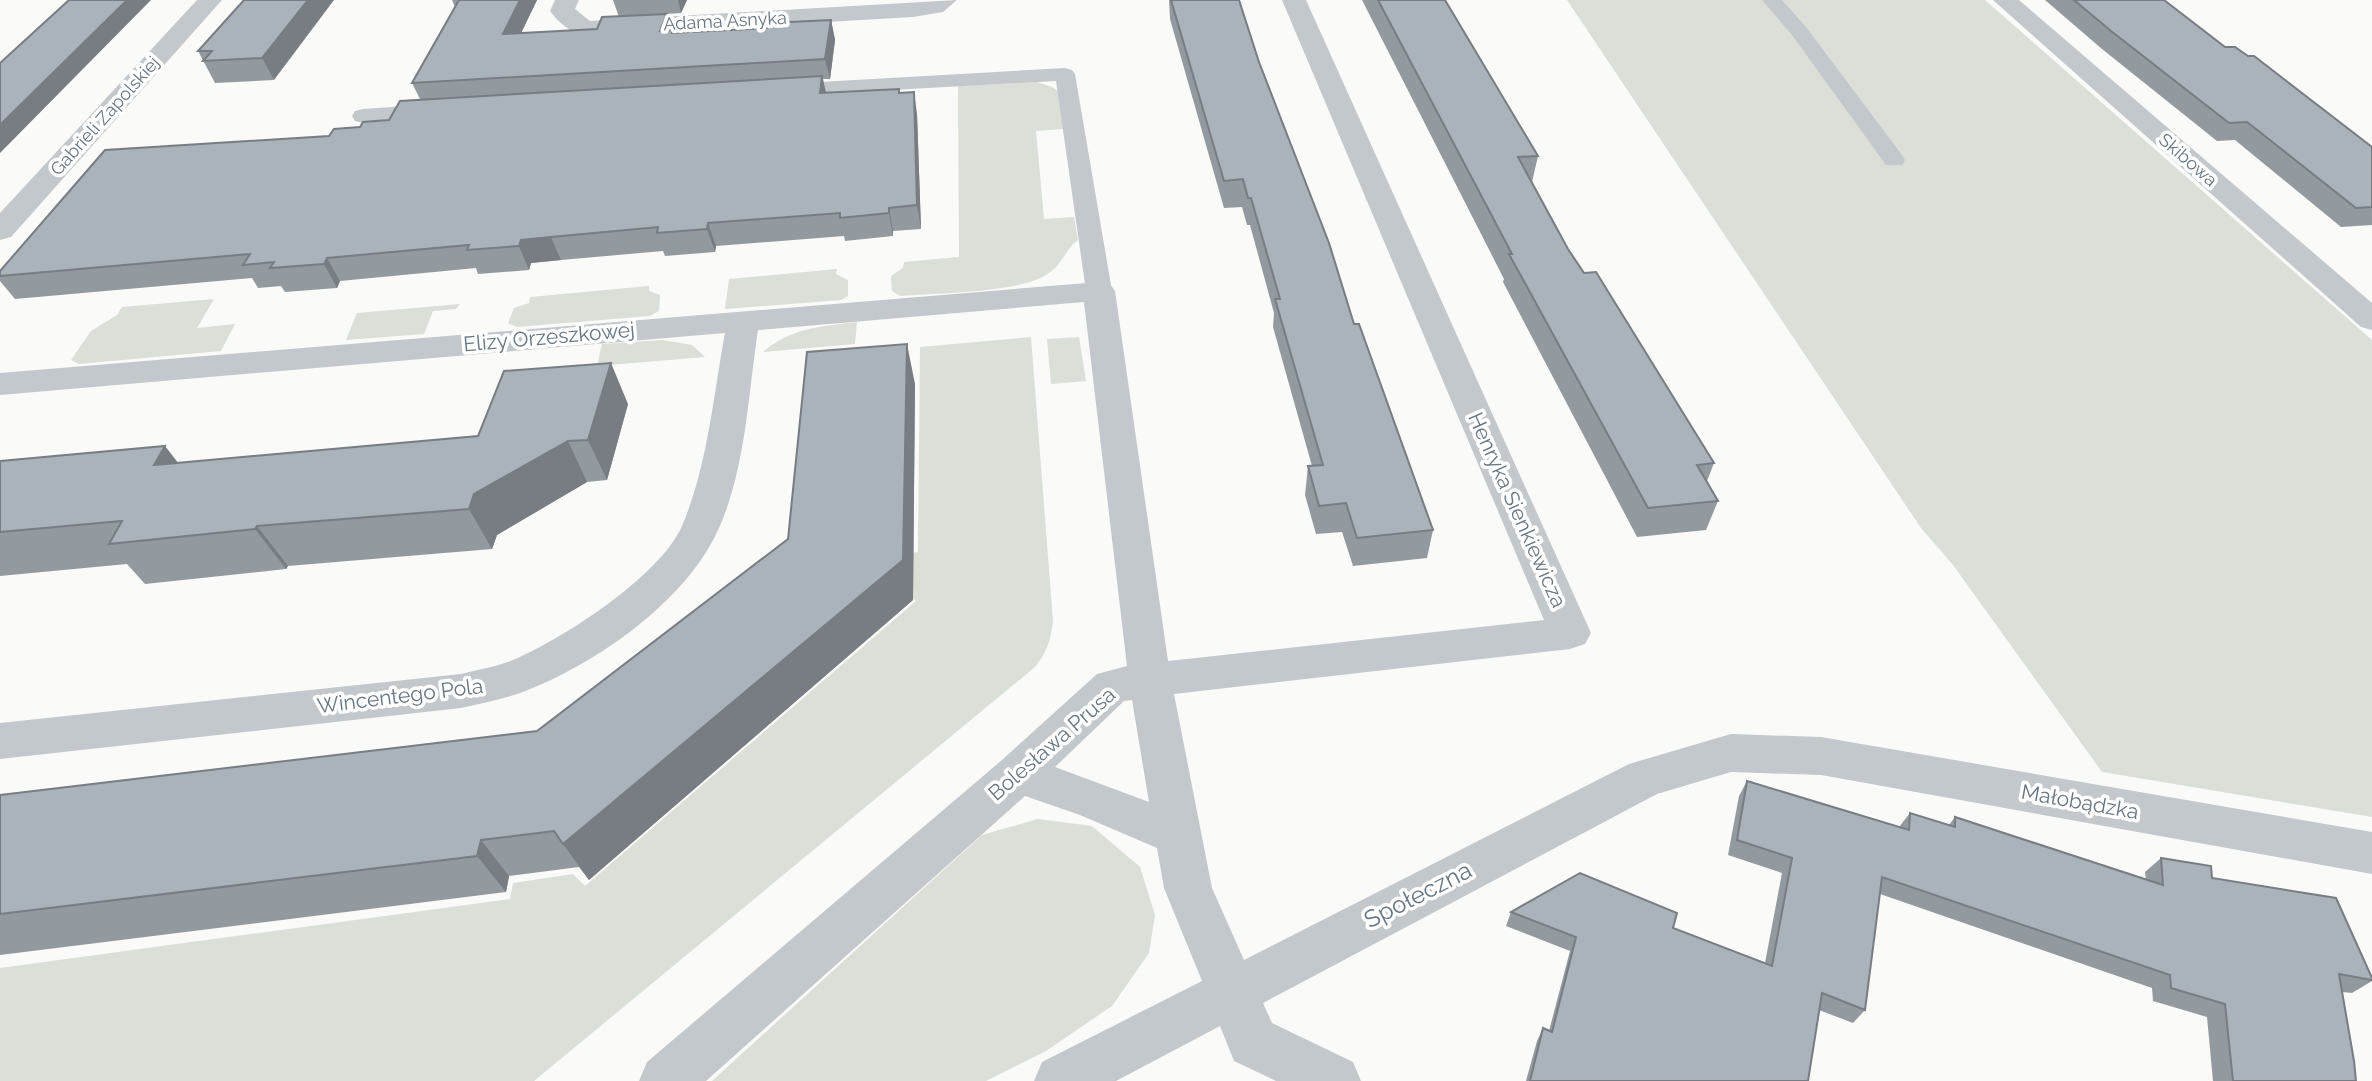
<svg xmlns="http://www.w3.org/2000/svg" width="2372" height="1081" viewBox="0 0 2372 1081" font-family="Raleway,sans-serif">
  <rect width="100%" height="100%" fill="#fafaf8"/>
  <g fill="#dadfd7">
    <polygon points="1567,0 1985,0 2372,340 2372,817 2102,772 1953,565 1921,528"/>
    <path d="M 1037,82 L 1052,87 L 1062,94 L 1063,129 L 1036,131 L 1044,219 L 1074,217 L 1078,240 C 1065,249 1063,265 1046,275 C 1017,293 936,293 900,296 L 892,291 L 891,276 L 903,268 L 904,262 L 959,257 L 958,86 Z"/>
    <polygon points="837,269 836,274 848,280 848,296 841,300 725,309 729,279"/>
    <polygon points="649,286 649,291 660,295 659,311 650,316 517,327 508,323 514,308 529,303 530,297"/>
    <polygon points="214,299 197,328 235,324 221,351 79,364 71,360 91,331 117,315 122,307"/>
    <polygon points="460,304 456,309 433,311 424,334 346,340 357,313"/>
    <path d="M 857,322 L 855,344 L 763,352 C 790,328 823,326 857,322 Z"/>
    <path d="M 1031,337 L 1053,621 C 1051,640 1047,652 1035,667 L 534,1081 L 0,1081 L 0,968 L 510,899 L 513,883 L 573,874 L 585,886 L 916,601 L 906,593 L 907,554 L 918,552 L 920,347 Z"/>
    <polygon points="1079,337 1086,381 1051,384 1047,339"/>
    <polygon points="662,340 692,345 705,357 597,366 602,344"/>
    <polygon points="1038,819 1092,826 1140,867 1155,915 1149,953 1112,1006 1046,1051 986,1081 712,1081 982,835"/>
  </g>
  <g fill="none" stroke-linecap="round" stroke-linejoin="round">
    <g fill="#c3c8cc" fill-rule="evenodd">
      <polygon points="1762,0 1782,0 1806,27 1902,155 1905,160 1902,165 1886,165 1792,35"/>
      <polygon points="1065,68 1072,70 1075,74 1112,291 1108,296 1099,299 1090,296 1086,291 1056,81 784,96 777,94 773,90 777,86 784,84"/>
      <polygon points="435,104 443,106 446,111 443,116 363,123 355,121 352,116 355,111 363,109"/>
    </g>
    <g fill="#c3c8cc" fill-rule="evenodd">
      <polygon points="197,0 222,0 11,237 0,240 0,213"/>
      <path d="M 555,0 L 579,0 L 575,9 L 590,21 L 957,0 L 943,12 L 913,17 L 584,36 C 571,33 558,22 550,11 Z"/>
      <path d="M 1282,0 L 1306,0 L 1591,633 L 1585,644 L 1570,649 L 1174,694 L 1212,888 L 1244,960 L 1629,764 L 1731,734 L 1821,737 L 2372,832 L 2372,874 L 1821,775 L 1731,772 L 1657,794 L 1263,1003 L 1272,1023 L 1353,1062 L 1361,1081 L 1276,1081 L 1234,1061 L 1220,1026 L 1116,1081 L 1034,1081 L 1042,1062 L 1202,981 L 1164,888 L 1157,848 L 1080,815 L 1025,796 L 706,1081 L 639,1081 L 647,1062 L 1002,760 L 1097,674 L 1127,666 L 1084,302 L 758,330 C 748,395 746,467 719,528 C 687,601 596,664 523,692 C 503,699 482,703 461,708 L 0,759 L 0,723 L 461,674 C 479,669 496,667 513,660 C 563,639 660,576 682,526 C 708,465 713,397 725,333 L 0,395 L 0,373 L 1099,282 L 1110,284 L 1115,291 L 1168,661 L 1544,620 ZM 1132,700 L 1149,802 L 1055,767 L 1124,701 Z"/>
      <polygon points="1993,0 2019,0 2372,303 2372,330 2361,327"/>
    </g>
  </g>
  <g fill="#929a9f">
    <polygon points="244,0 274,80 215,83 198,51"/>
    <polygon points="452,0 537,0 521,33 597,29 619,17 613,0 687,0 681,13 667,14 674,33 767,28 831,20 835,40 830,79 823,79 826,93 900,93 917,114 921,229 893,231 893,236 845,241 844,236 716,246 715,252 665,256 663,251 561,260 531,263 529,270 478,274 476,268 340,281 337,288 285,292 281,286 258,288 252,278 15,299 0,281 0,271 329,136 389,120 420,99 412,83 455,7"/>
    <polygon points="1169,0 1239,0 1259,62 1354,324 1433,530 1427,558 1353,566 1342,532 1316,534 1305,495 1308,466 1312,466 1273,327 1274,313 1250,225 1247,225 1242,207 1224,208 1170,19"/>
    <polygon points="1362,0 1445,0 1538,156 1532,182 1568,249 1714,463 1707,481 1718,501 1706,530 1637,537 1503,282 1504,279"/>
    <polygon points="2045,0 2164,0 2225,47 2372,147 2372,225 2341,227 2235,140 2217,141 2102,49"/>
    <polygon points="915,384 913,600 589,880 579,867 509,876 506,892 0,955 0,795 537,731 788,539"/>
    <polygon points="628,404 607,480 587,482 497,535 492,549 288,566 286,569 145,584 127,564 0,576 0,461 179,463 478,436"/>
    <polygon points="1747,781 1899,827 1910,813 1949,825 1955,817 2146,880 2145,872 2161,858 2212,878 2372,978 2372,981 2352,993 2342,992 2356,1081 2213,1081 2207,1017 2153,1001 2152,988 1880,894 1865,1010 1853,1023 1819,1010 1808,1081 1526,1081 1537,1041 1543,1028 1549,1031 1570,951 1506,926 1511,912 1673,928 1765,963 1782,873 1728,855 1739,796"/>
  </g>
  <g fill="#777d82">
    <polygon points="127,0 151,0 0,153 0,125"/>
    <polygon points="308,0 334,0 274,80 262,58"/>
    <polygon points="520,0 537,0 511,54 503,34"/>
    <polygon points="678,0 687,0 681,13"/>
    <polygon points="667,14 673,31 673,30 679,50 660,31"/>
    <polygon points="831,20 835,40 830,79 825,59"/>
    <polygon points="822,76 827,97 820,93"/>
    <polygon points="914,92 917,114 921,229 917,205"/>
    <polygon points="889,208 893,231 893,236 889,213"/>
    <polygon points="708,223 716,246 715,252 707,229"/>
    <polygon points="551,237 561,260 531,263 529,270 519,246 521,240"/>
    <polygon points="327,258 340,281 337,288 324,264"/>
    <polygon points="907,344 915,384 913,600 589,880 563,844 903,560"/>
    <polygon points="611,363 628,404 607,480 588,440"/>
    <polygon points="568,441 587,482 497,535 492,549 469,509 474,494"/>
    <polygon points="165,446 197,487 154,465"/>
    <polygon points="257,526 288,566 286,569 255,529"/>
    <polygon points="481,840 509,876 506,892 477,856"/>
  </g>
  <g fill="#aab3b9" stroke="#777d82" stroke-width="2">
    <polygon points="69,0 127,0 0,125 0,63"/>
    <polygon points="244,0 308,0 262,58 203,61 212,51 198,51"/>
    <polygon points="459,0 520,0 503,34 597,29 602,17 667,14 660,31 673,30 672,33 767,28 768,23 831,20 825,59 412,83"/>
    <polygon points="1171,0 1239,0 1259,62 1329,243 1354,324 1359,324 1433,530 1357,538 1346,503 1319,506 1308,466 1323,465 1275,299 1280,299 1251,198 1248,198 1243,179 1224,181"/>
    <polygon points="1378,0 1445,0 1538,156 1518,157 1568,249 1584,273 1596,272 1714,463 1697,465 1718,501 1648,508 1509,254 1512,254"/>
    <polygon points="2074,0 2164,0 2225,47 2235,47 2248,56 2254,56 2372,147 2372,207 2356,208 2247,122 2229,123 2111,31"/>
    <polygon points="822,76 820,93 899,89 899,93 914,92 917,205 889,208 889,213 840,218 840,213 708,223 707,229 657,233 658,227 551,237 521,240 519,246 467,250 469,245 327,258 324,264 270,268 274,262 243,265 250,254 0,276 0,271 105,150 329,136 334,129 360,127 363,122 389,120 400,101"/>
    <polygon points="907,344 903,560 563,844 554,831 481,840 477,856 0,914 0,795 537,731 788,539 807,352"/>
    <polygon points="611,363 588,440 568,441 474,494 469,509 257,526 255,529 109,544 122,521 0,532 0,461 165,446 154,465 478,436 504,371"/>
    <polygon points="1747,781 1909,830 1910,813 1955,827 1955,817 2163,885 2161,858 2211,866 2212,878 2336,898 2372,978 2372,980 2339,974 2354,1061 2356,1081 2233,1081 2225,1004 2171,988 2170,975 1882,877 1865,1010 1822,993 1808,1081 1530,1081 1543,1028 1552,1032 1576,937 1511,912 1580,873 1677,913 1673,928 1772,966 1792,858 1737,840"/>
  </g>
  <g text-anchor="middle" stroke-width="7" stroke-linejoin="round" paint-order="stroke">
    <g font-size="18" fill="#657683" stroke="#fff">
      <text transform="translate(725 21) rotate(-3)" y="6">Adama Asnyka</text>
      <text transform="translate(105 116) rotate(-48)" y="6">Gabrieli Zapolskiej</text>
      <text transform="translate(2188 160) rotate(41)" y="6">Skibowa</text>
    </g>
    <g font-size="21" fill="#657683" stroke="#fff">
      <text transform="translate(549 337) rotate(-5)" y="7">Elizy Orzeszkowej</text>
      <text transform="translate(1517 510) rotate(66)" y="7">Henryka Sienkiewicza</text>
      <text transform="translate(400 696) rotate(-7)" y="7">Wincentego Pola</text>
      <text transform="translate(1052 744) rotate(-41)" y="7">Bolesława Prusa</text>
      <text transform="translate(2080 802) rotate(10)" y="7">Małobądzka</text>
    </g>
    <g font-size="24" fill="#657683" stroke="#fff">
      <text transform="translate(1418 895) rotate(-27)" y="8">Społeczna</text>
    </g>
  </g>
</svg>
